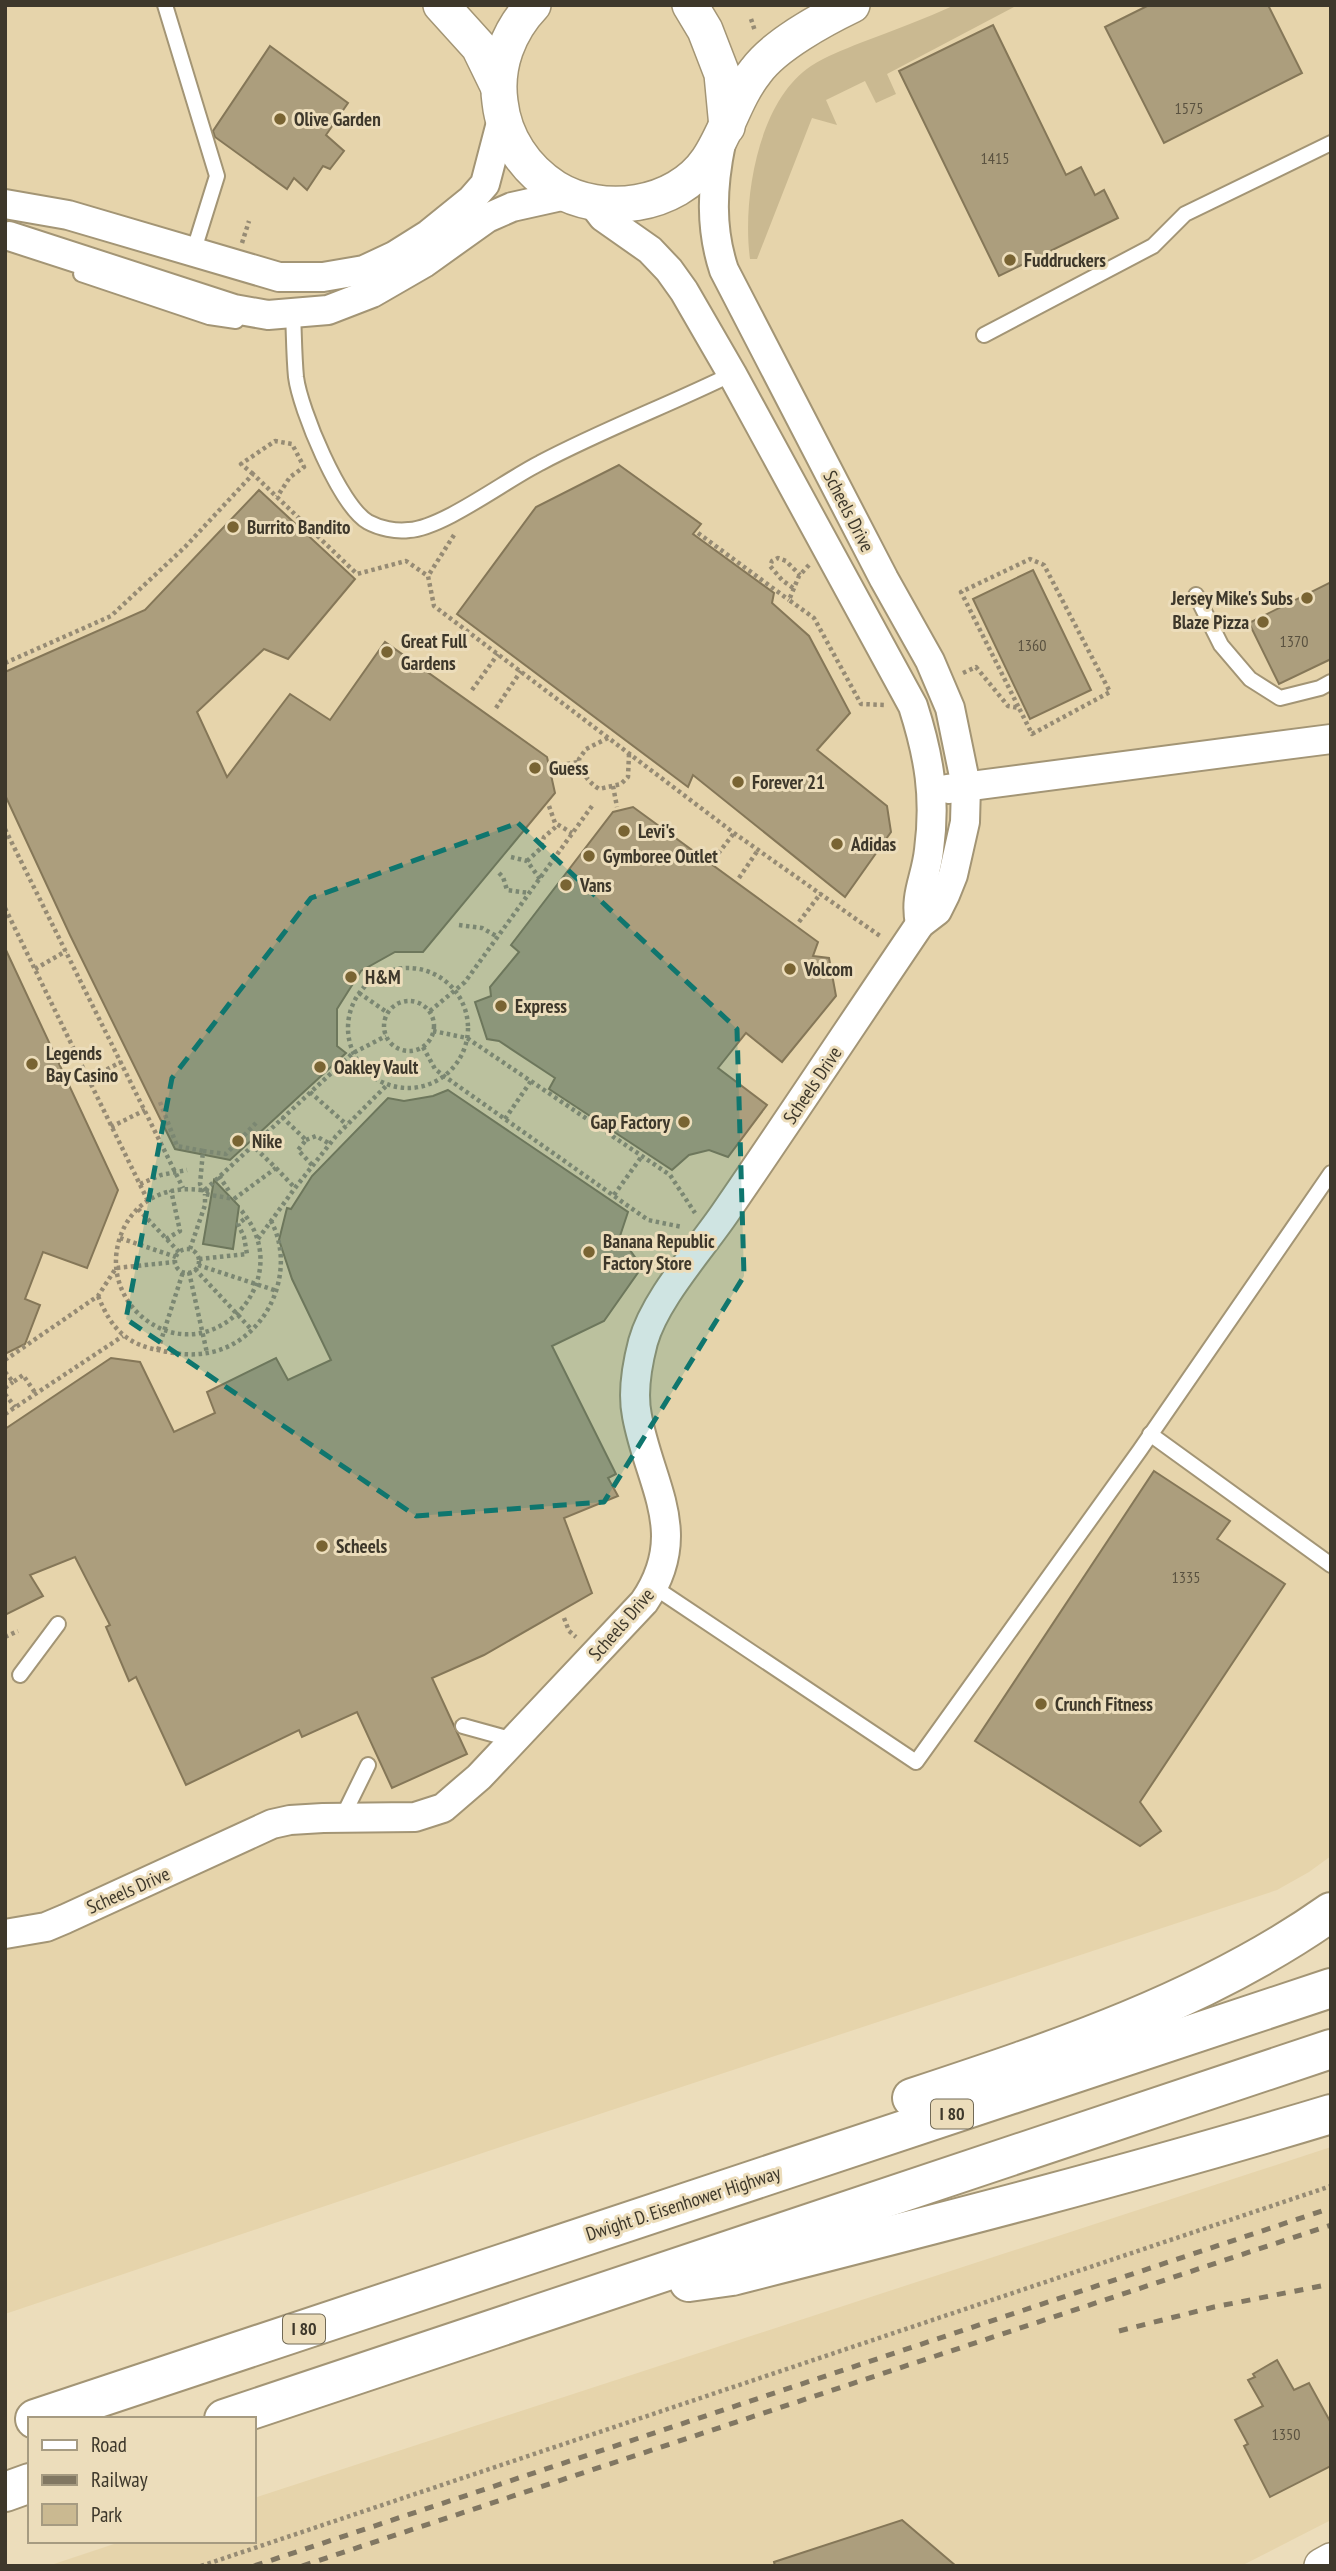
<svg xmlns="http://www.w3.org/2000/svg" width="1336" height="2571" viewBox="0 0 1336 2571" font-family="'PT Sans Narrow',sans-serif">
  <rect width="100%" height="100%" fill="#ecddbb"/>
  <g fill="#e6d4ab">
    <polygon points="5,5 1331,5 1331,1856 1309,1872 1277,1890 527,2138 5,2314"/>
    <polygon points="1331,2147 1331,2520 1241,2566 48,2566 123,2541 254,2541 254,2498"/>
  </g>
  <path fill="#cab991" d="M 955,5 L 1014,7 L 887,74 L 896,94 L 876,103 L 865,81 L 826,100 L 837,125 L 812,118 L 757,259 L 750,259 C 742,200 758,101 811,66 C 826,56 843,50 860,43 C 892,31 924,19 955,5 Z"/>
  <g fill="#ac9e7d" stroke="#857758" stroke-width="2">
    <polygon points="1149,5 1268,5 1302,73 1164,143 1105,27"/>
    <polygon points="993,25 1066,175 1081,167 1095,195 1104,190 1118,218 999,276 899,71"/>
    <polygon points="270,46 348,103 326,135 344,151 330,169 323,166 307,190 294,178 287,189 215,137 213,131"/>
    <polygon points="619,465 701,524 693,534 774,593 772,603 809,636 850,713 817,750 887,806 891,832 845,897 693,775 688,787 457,614 536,507"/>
    <polygon points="259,490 355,579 288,659 264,649 197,712 227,777 290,694 330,720 385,642 547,757 555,793 423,952 395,952 361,971 337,1009 337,1046 346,1053 230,1160 175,1149 70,935 5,795 5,672 145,610"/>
    <polygon points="1033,570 1091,690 1030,719 973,599"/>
    <polygon points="1331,582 1331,659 1279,684 1249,623"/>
    <polygon points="633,807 818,942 813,956 829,958 836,996 782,1062 746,1033 718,1068 767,1105 728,1157 709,1150 689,1155 672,1170 549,1089 555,1078 499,1041 487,1039 475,1002 491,996 490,987 519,952 511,945 613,812"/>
    <polygon points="5,948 118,1190 87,1268 43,1252 25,1299 40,1305 25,1344 5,1354"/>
    <polygon points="448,1090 628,1212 620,1236 642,1267 604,1321 552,1346 616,1474 608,1478 618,1496 564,1518 592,1593 484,1655 432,1678 467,1754 392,1788 357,1712 302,1737 299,1730 186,1785 136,1677 129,1681 106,1627 110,1625 75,1557 30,1575 43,1596 5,1615 5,1429 111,1358 140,1362 174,1432 215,1413 207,1392 276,1358 288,1380 331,1360 292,1279 279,1240 287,1208 291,1209 312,1176 388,1098 404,1101 433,1096"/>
    <polygon points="214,1180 239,1206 233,1249 203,1244"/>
    <polygon points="1154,1471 1230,1521 1217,1539 1285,1584 1140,1802 1161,1831 1140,1846 975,1741"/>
    <polygon points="1277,2360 1294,2390 1309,2383 1331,2423 1331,2466 1270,2497 1244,2446 1248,2444 1235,2420 1263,2406 1248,2380 1255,2377 1253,2374"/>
    <polygon points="902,2520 956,2566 775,2566 774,2562"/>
  </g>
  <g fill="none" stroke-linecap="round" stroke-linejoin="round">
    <g stroke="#a39575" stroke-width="18">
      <g id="service">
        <polyline points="165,5 217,176 193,253"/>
        <polyline points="81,274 209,317 236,321"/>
        <path d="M 293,313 C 294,334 294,356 296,377 C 300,409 340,506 368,522 C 379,528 396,532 409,530 C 443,528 506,480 540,463 C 602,430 669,405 732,374"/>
        <polyline points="984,335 1153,246 1185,214 1331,143"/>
        <polyline points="1196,595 1221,645 1250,679 1280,698 1320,688 1331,682"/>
        <polyline points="1150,1434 1331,1565"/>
        <polyline points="654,1587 916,1762 1140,1450 1331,1173"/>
        <polyline points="20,1675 58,1624"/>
        <polyline points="463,1726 514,1740"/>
        <polyline points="342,1818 368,1765"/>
      </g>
    </g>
    <g stroke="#a39575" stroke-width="32">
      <g id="minor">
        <polyline points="5,204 68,215 279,277 323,277 364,270 394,256 429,234 471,200 485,184 502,119"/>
        <path d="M 593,204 L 603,217 L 650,250 L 669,270 L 684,291 L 732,374 L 913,706 C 929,756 936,797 929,850 C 926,879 914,894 920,924"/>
        <polyline points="9,236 234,309 268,315 328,310 372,293 424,263 487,218 512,207 566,195"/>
        <polyline points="948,789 1331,739"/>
        <path d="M 5,1934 L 46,1927 L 65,1919 L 272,1824 L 290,1820 L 323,1818 L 415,1817 L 443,1808 L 479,1777 L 644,1602 C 691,1533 650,1486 637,1416 C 632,1392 637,1365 643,1342 C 655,1299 699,1251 725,1213 C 791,1117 855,1020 920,924 L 937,911 L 945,895 L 953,875 L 965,822 L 966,786 L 950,708 L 930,661 L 884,579 L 724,270 C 710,228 712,187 721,143"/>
      </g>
    </g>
    <g stroke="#a39575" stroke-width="38">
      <g id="tertiary">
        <polyline points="441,5 479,47 498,86"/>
        <path d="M 533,5 C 508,31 495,67 500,102 C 504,138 525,169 555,188 C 602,217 676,207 708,160 C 727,132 735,97 756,71 C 775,45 823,19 852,5"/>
        <polyline points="690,5 705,30 722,74 727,127"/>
        <polyline points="1322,2566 1331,2561"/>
      </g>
    </g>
    <g stroke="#a39575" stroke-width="42">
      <g id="motorway">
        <path d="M 912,2098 C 1057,2050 1205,2001 1331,1912"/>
        <path d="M 689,2282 L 732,2276 C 932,2225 1133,2174 1331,2114"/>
        <polyline points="35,2419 1331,1988"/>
        <polyline points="224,2419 1331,2049"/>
        <polyline points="5,2492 30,2483"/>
      </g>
    </g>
    <g stroke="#968b74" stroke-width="4.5" stroke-dasharray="3.5 3.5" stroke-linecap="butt">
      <polyline points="751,19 755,31"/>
      <polyline points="242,243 249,221"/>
      <polyline points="253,474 241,464 275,441 292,444 304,467 290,477 277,497"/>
      <polyline points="698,533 789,600"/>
      <polyline points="454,535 428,576 434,606 734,833 880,936"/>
      <polyline points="809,565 799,576 789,600 814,618 861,704 886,705"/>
      <polyline points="793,588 782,580 770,566 772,561 778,558 786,561 800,575"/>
      <polyline points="5,663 111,616 185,547 253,474 357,574 406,561 428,576"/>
      <polyline points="963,673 976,667 1008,706 1019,708 1032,734 1110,692 1044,565 1030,559 961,592 1019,708"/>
      <polyline points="472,690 498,654"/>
      <polyline points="496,708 521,671"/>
      <path d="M 608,738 L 586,749 L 579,759 C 582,773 587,781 599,789 L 621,784 L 628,777 L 629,754"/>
      <polyline points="560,765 579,762"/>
      <polyline points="613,786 617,807"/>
      <polyline points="549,806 555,823 572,833"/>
      <polyline points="5,829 183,1188"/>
      <polyline points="511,857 527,861 540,879"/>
      <polyline points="714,859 734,833"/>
      <polyline points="527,861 540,849 544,837 558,825"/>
      <polyline points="499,873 503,877 507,890 529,893"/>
      <polyline points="739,878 758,850"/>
      <polyline points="5,908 148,1201"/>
      <polyline points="799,922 821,893"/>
      <polyline points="459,925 482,928 498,937"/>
      <circle cx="408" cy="1028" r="60"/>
      <polyline points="35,969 66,951"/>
      <polyline points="359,993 388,1013"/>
      <circle cx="409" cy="1026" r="25"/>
      <polyline points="430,1011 465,982 592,806"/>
      <polyline points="433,1031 467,1038 670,1175 695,1213"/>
      <polyline points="423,1047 435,1069 444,1076 648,1220 682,1227"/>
      <polyline points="88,1079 121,1062"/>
      <polyline points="310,1092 347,1125"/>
      <polyline points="282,1117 306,1140 298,1150 313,1166"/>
      <polyline points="505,1119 531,1081"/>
      <polyline points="111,1127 145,1110"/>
      <polyline points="306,1140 316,1136 330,1144"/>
      <polyline points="203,1151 226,1154 256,1123"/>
      <polyline points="276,1168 295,1188"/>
      <polyline points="219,1176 229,1191"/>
      <polyline points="140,1184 161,1175 187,1170"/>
      <polyline points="205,1190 353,1053 386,1036"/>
      <path d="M 209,1191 C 185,1187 163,1189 143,1204 C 125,1218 115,1242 116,1265 C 117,1284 126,1303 141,1316 C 210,1375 302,1279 240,1209"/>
      <polyline points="614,1195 642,1156"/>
      <polyline points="234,1199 276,1168 252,1145"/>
      <polyline points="138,1209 179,1252"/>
      <polyline points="120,1238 176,1257"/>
      <polyline points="166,1239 180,1231 171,1190"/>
      <polyline points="258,1239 295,1188 336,1136 387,1085"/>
      <circle cx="187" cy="1261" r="12"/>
      <polyline points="190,1249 205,1205 205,1194"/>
      <polyline points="199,1259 247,1254 244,1237 238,1224 247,1217"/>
      <polyline points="198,1265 277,1291"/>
      <polyline points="195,1269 251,1329"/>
      <polyline points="189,1272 207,1353"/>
      <path d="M 98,1296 C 112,1330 127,1345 163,1351 C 181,1355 198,1356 216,1351 C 269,1336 297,1270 271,1221"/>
      <polyline points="158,1350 183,1272"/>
      <polyline points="5,1360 98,1296 116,1268 175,1262"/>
      <polyline points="5,1372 13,1382 23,1375 36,1394"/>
      <polyline points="5,1388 13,1382"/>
      <polyline points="5,1394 15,1407"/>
      <polyline points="5,1414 123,1336"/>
      <polyline points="564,1618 569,1631 576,1637"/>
      <polyline points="5,1637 18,1631"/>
      <polyline points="201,2566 1331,2186"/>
    </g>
    <use href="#service" stroke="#fff" stroke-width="14"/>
    <use href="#minor" stroke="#fff" stroke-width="28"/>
    <use href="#tertiary" stroke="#fff" stroke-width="35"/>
    <use href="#motorway" stroke="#fff" stroke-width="38"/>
    <g stroke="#817762" stroke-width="5" stroke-dasharray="9 9" stroke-linecap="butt">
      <polyline points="1119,2331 1214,2307 1331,2284"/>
      <polyline points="254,2566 1331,2208"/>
      <polyline points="302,2566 1331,2225"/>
    </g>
    <polyline stroke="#968b74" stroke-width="4.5" stroke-dasharray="3.5 3.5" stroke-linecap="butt" points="160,1102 177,1146 203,1151 200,1184 205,1194 234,1199"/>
  </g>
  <path fill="#0f766e" fill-opacity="0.2" stroke="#0f766e" stroke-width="5" stroke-dasharray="14 9" stroke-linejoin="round" d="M 518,823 L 737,1029 L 744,1276 L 604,1502 L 416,1516 L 126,1319 L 172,1078 L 311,898 Z"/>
  <g fill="#796433" stroke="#ecddbb" stroke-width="2.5">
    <circle cx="280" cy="119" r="7"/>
    <circle cx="1010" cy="260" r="7"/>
    <circle cx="233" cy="527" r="7"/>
    <circle cx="1307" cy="598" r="7"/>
    <circle cx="1263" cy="622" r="7"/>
    <circle cx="387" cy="652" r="7"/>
    <circle cx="535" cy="768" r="7"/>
    <circle cx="738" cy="782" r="7"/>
    <circle cx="624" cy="831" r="7"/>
    <circle cx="837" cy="844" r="7"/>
    <circle cx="589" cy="856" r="7"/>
    <circle cx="566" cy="885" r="7"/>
    <circle cx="790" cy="969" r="7"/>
    <circle cx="351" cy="977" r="7"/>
    <circle cx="501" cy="1006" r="7"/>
    <circle cx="32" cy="1064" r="7"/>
    <circle cx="320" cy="1067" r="7"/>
    <circle cx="684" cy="1122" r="7"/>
    <circle cx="238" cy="1141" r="7"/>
    <circle cx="589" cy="1252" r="7"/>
    <circle cx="322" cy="1546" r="7"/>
    <circle cx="1041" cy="1704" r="7"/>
  </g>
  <g text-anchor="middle" stroke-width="6" stroke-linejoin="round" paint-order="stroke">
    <g font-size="16" fill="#5a5240">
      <text x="1189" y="114">1575</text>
      <text x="995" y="164">1415</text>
      <text x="1294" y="647">1370</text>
      <text x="1032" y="651">1360</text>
      <text x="1186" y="1583">1335</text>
      <text x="1286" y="2440">1350</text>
    </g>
    <g fill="#ecddbb" stroke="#726a56" stroke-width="2">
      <rect x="931" y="2099.5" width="42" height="29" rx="5"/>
      <rect x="283" y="2314.5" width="42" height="29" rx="5"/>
    </g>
    <g font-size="18" font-weight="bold" fill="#3e382b">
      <text x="952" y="2120">I 80</text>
      <text x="304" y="2335">I 80</text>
    </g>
    <g font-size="19" font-weight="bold" fill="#3e382b" stroke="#ecddbb" text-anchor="start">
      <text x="294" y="126">Olive Garden</text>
      <text x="1024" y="267">Fuddruckers</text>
      <text x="247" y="534">Burrito Bandito</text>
      <text x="1293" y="605" text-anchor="end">Jersey Mike's Subs</text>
      <text x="1249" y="629" text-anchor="end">Blaze Pizza</text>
      <text x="401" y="648">Great Full<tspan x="401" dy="22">Gardens</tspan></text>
      <text x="549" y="775">Guess</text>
      <text x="752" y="789">Forever 21</text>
      <text x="638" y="838">Levi's</text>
      <text x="851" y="851">Adidas</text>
      <text x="603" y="863">Gymboree Outlet</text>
      <text x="580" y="892">Vans</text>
      <text x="804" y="976">Volcom</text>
      <text x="365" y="984">H&amp;M</text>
      <text x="515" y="1013">Express</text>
      <text x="46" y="1060">Legends<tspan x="46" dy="22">Bay Casino</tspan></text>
      <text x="334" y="1074">Oakley Vault</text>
      <text x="670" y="1129" text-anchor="end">Gap Factory</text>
      <text x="252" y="1148">Nike</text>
      <text x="603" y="1248">Banana Republic<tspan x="603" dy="22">Factory Store</tspan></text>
      <text x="336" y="1553">Scheels</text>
      <text x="1055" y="1711">Crunch Fitness</text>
    </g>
    <g font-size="19" fill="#3e382b" stroke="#ecddbb">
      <text transform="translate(849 511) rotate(63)" y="7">Scheels Drive</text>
      <text transform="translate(812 1085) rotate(-56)" y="7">Scheels Drive</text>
      <text transform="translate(621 1624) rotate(-49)" y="7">Scheels Drive</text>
      <text transform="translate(128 1890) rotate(-24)" y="7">Scheels Drive</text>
      <text transform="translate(683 2203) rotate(-18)" y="7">Dwight D. Eisenhower Highway</text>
    </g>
  </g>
  <rect width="1336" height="2571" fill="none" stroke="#3e382b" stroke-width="14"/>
  <rect x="28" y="2417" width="228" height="126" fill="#ecddbb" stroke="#a69b81" stroke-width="2"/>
  <rect x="42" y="2440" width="35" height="10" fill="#ffffff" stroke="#a69b81" stroke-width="2"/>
  <text x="91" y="2452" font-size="21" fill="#3e382b">Road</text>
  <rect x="42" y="2475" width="35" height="10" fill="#817762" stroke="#a69b81" stroke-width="2"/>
  <text x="91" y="2487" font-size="21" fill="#3e382b">Railway</text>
  <rect x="42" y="2504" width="35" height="21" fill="#cab991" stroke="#a69b81" stroke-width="2"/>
  <text x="91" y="2522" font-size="21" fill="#3e382b">Park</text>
</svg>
